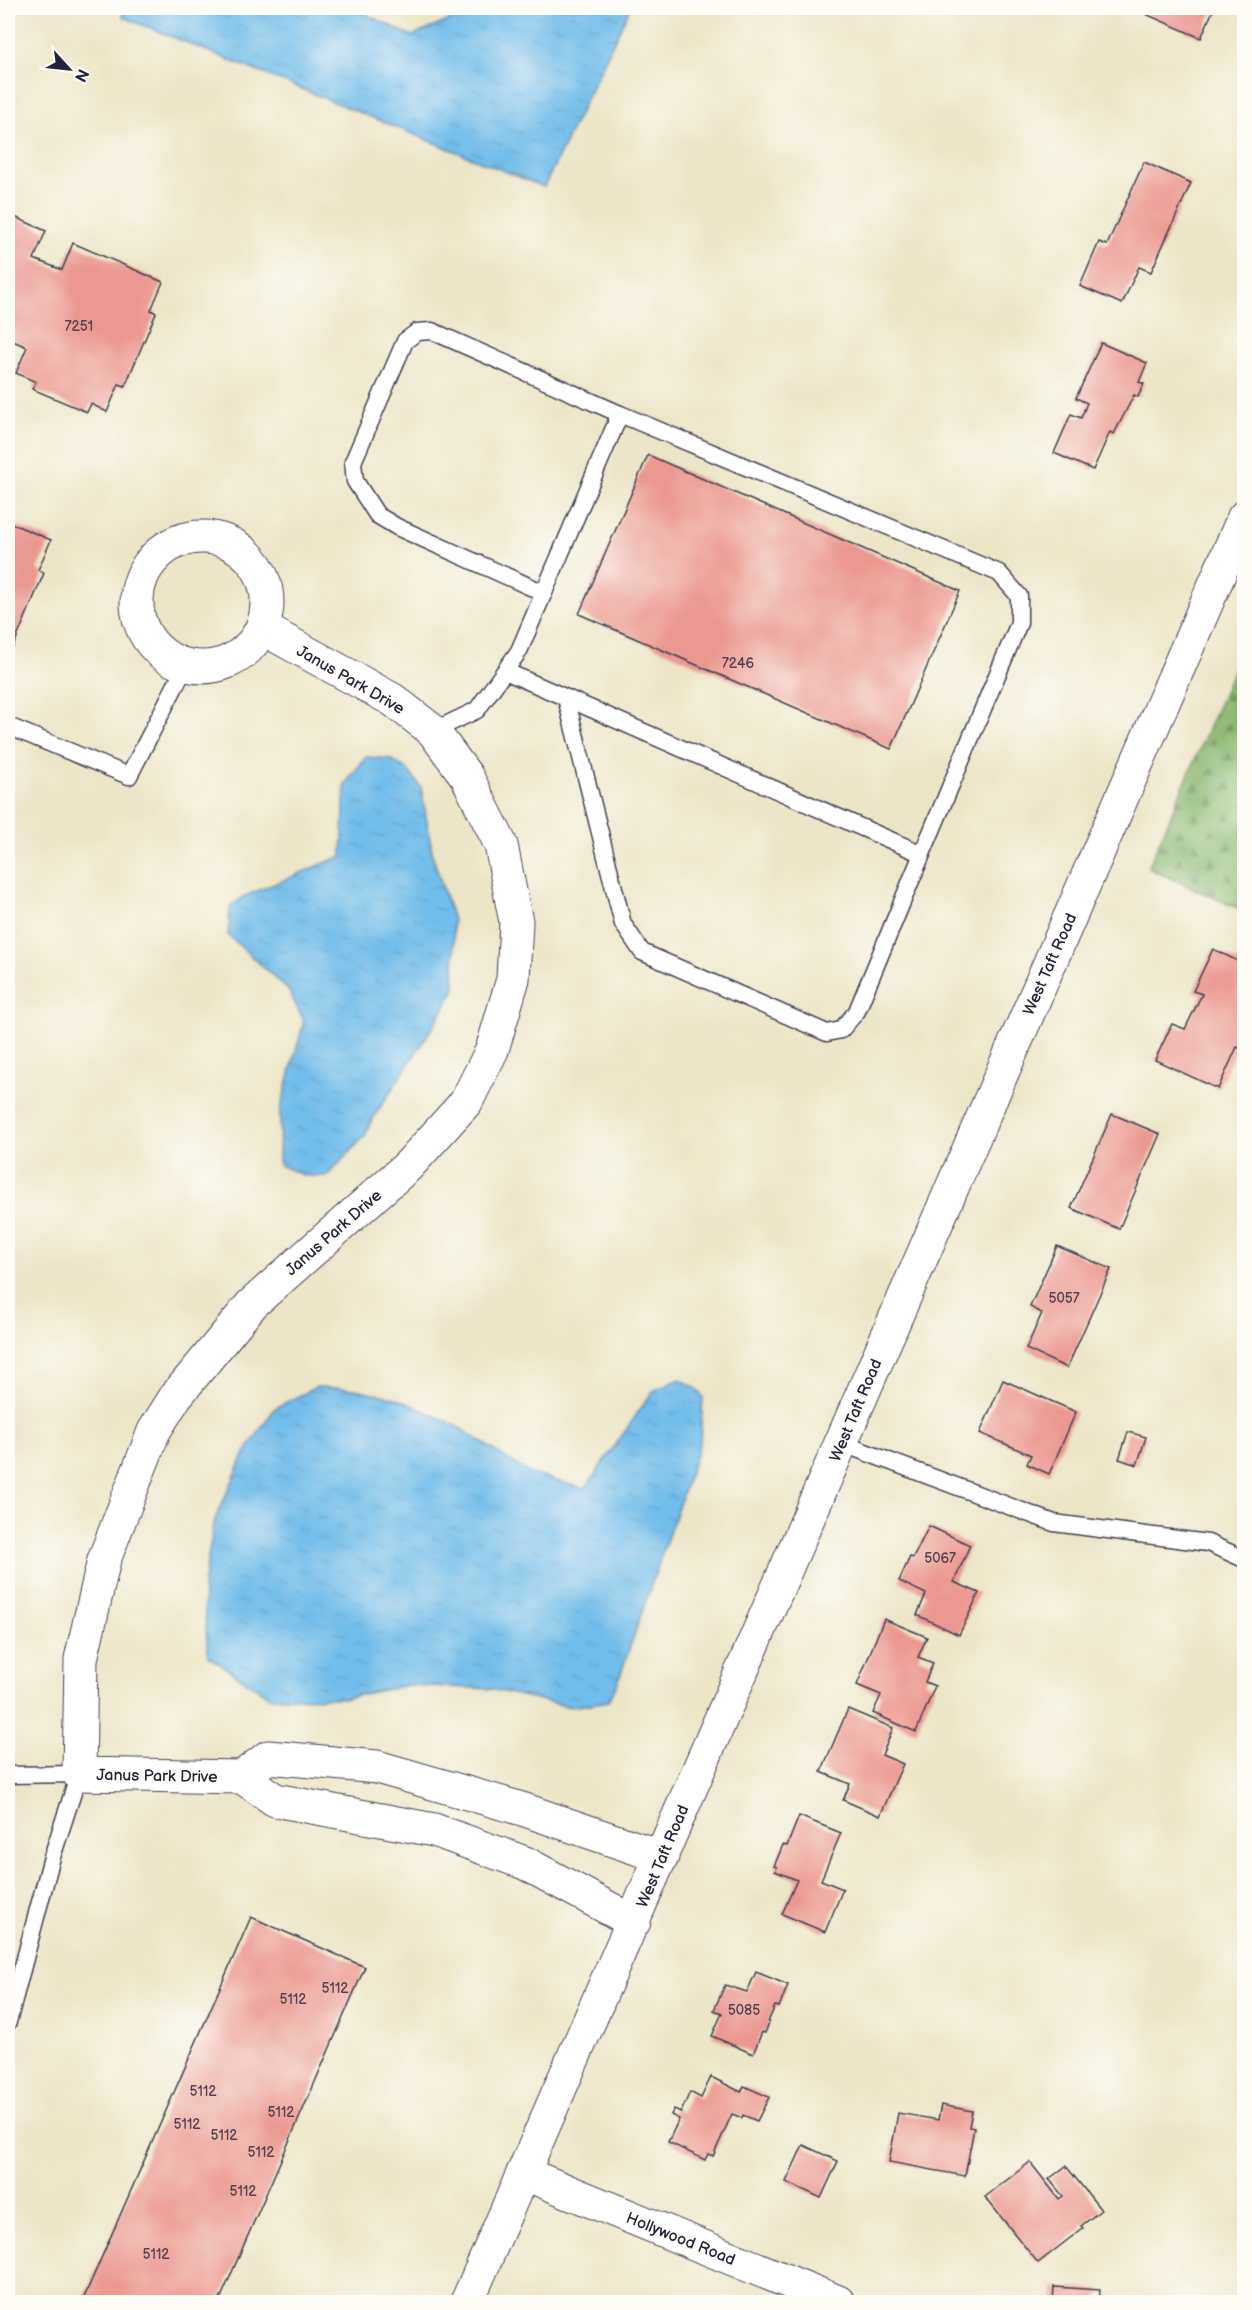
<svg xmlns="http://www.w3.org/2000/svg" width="1252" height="2310" viewBox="0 0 1252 2310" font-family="'Balsamiq Sans',sans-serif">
  <defs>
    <pattern id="forest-firs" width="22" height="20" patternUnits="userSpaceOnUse" patternTransform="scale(1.5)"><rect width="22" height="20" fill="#8bb870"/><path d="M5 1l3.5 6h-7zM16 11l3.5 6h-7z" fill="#71955d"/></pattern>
    <pattern id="water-ripples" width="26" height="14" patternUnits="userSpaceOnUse" patternTransform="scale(1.5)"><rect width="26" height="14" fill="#70bcea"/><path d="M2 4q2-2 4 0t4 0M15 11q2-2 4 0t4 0" fill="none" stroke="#61a1ca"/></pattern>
  </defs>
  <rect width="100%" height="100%" fill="#fdfcf7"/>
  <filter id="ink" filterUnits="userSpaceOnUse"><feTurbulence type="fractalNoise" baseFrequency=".0167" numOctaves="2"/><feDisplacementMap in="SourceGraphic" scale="12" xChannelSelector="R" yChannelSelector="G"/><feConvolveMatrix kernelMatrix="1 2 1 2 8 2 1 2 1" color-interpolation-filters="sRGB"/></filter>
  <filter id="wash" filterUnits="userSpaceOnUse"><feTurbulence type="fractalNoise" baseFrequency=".008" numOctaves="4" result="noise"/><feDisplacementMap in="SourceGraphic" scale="24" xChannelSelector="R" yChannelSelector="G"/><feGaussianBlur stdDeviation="1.35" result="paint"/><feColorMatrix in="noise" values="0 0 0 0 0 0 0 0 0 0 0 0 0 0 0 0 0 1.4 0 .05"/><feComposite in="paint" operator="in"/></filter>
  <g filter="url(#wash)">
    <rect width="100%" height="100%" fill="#ece5c7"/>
    <polygon fill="url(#forest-firs)" stroke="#566d56" stroke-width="1.5" points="1244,646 1244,911 1148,868"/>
    <g fill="url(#water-ripples)" stroke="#496f92" stroke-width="1.5">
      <polygon points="123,8 353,8 412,36 479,8 630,8 544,187 123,17"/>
      <polygon points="366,757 390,759 407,769 421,787 433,857 453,920 455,989 434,1025 370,1123 365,1136 327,1176 305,1176 279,1165 280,1111 304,1021 288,990 228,935 230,907 245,896 342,856 345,784"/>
      <polygon points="680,1379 696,1388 703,1397 700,1443 618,1682 609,1701 571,1707 491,1689 409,1685 343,1698 270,1697 208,1656 203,1585 215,1519 246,1451 275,1408 316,1387 355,1389 396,1398 455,1425 529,1473 585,1489 653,1391"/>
    </g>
    <g id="blocks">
      <g fill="#eb9890">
        <polygon points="1135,8 1214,8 1201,38 1134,9"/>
        <polygon points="1144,162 1191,183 1151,272 1139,267 1122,304 1080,286 1099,242 1107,245"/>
        <polygon points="8,214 46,231 34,259 62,270 73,243 163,282 151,310 156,313 125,386 119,384 107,412 91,404 87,412 32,389 36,382 16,373 27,347 8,339"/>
        <polygon points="1101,343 1147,363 1139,382 1144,384 1138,397 1134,395 1114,434 1110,432 1093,470 1054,453 1071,414 1081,418 1087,403 1076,398"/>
        <polygon points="648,455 960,591 891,749 579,614"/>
        <polygon points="8,522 51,540 38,570 44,573 13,647 8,644"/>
        <polygon points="1213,949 1244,964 1244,1050 1237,1047 1218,1089 1155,1060 1172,1024 1185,1029 1202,994 1193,991"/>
        <polygon points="1112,1114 1160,1134 1119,1229 1071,1208"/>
        <polygon points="1057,1246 1111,1269 1067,1368 1026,1349 1042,1313 1030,1307"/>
        <polygon points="1003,1380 1076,1412 1049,1474 1027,1464 1031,1455 980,1433"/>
        <polygon points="1128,1432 1146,1437 1137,1465 1119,1459"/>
        <polygon points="929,1526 970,1545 954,1582 979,1593 959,1635 917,1615 926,1594 899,1581 910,1557 913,1558"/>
        <polygon points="884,1619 927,1637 918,1657 933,1663 925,1682 935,1686 916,1732 873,1713 881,1695 857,1685"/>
        <polygon points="848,1709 893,1728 882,1755 903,1764 880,1816 843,1800 850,1784 821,1772"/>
        <polygon points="799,1816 841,1833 821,1880 843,1889 825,1932 782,1914 797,1880 775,1871 777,1867 774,1866 783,1845 787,1846"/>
        <polygon points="251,1917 365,1967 219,2302 82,2302"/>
        <polygon points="756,1972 788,1985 779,2007 775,2006 768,2022 769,2023 765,2033 762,2032 753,2054 712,2036 722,2013 714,2010 725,1985 747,1992"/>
        <polygon points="711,2077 741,2092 744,2086 769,2097 757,2121 743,2115 742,2118 732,2114 713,2156 708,2154 705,2160 668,2142 679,2119 671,2115 674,2109 681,2112 690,2092 701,2098"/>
        <polygon points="941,2105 972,2111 969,2127 974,2128 965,2176 889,2162 898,2113 938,2120"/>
        <polygon points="803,2145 838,2161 821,2198 786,2182"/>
        <polygon points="1030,2162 1059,2199 1063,2196 1049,2179 1066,2166 1101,2210 1081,2226 1083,2228 1038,2263 985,2197"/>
        <polygon points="1054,2287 1100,2290 1099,2302 1053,2302"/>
      </g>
    </g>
  </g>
  <g filter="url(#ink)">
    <use href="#blocks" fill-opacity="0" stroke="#403f50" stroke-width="1.5"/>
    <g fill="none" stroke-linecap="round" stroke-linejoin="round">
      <g stroke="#403f50" stroke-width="19">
        <g id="lane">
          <polyline points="544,593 397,527 377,515 355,481 353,462 405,341 417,332 432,331 620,414"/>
          <polyline points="566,698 623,924 642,952 827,1033 841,1030 857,1011 922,854"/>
          <polyline points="8,726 129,776 186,665"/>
          <polyline points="433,731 477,710 519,651 620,414 999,573 1019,596 1019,623 922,854 505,671"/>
          <polyline points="841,1443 1054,1523 1208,1543 1244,1559"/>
          <polyline points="8,1775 79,1774 52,1857 8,2022"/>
        </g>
      </g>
      <g stroke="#403f50" stroke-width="35">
        <g id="street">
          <circle cx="202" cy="602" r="65"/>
          <polyline points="262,628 393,700 433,731 467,777 501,845 516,922 513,979 492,1050 466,1102 408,1166 252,1304 176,1396 154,1431 104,1560 81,1659 79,1774 242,1777 275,1800 434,1830 525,1863 634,1922"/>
          <polyline points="242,1777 268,1757 377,1767 522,1809 662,1857"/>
          <polyline points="523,2173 838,2302"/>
        </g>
      </g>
      <g stroke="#403f50" stroke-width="35">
        <polyline id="secondary" points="467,2302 1244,517"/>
      </g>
      <use href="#lane" stroke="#fff" stroke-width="16"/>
      <use href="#street" stroke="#fff" stroke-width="33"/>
      <use href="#secondary" stroke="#fff" stroke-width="33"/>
    </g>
  </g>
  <g text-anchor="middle" stroke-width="5" stroke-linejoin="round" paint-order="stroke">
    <g font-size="14" fill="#544050">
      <text x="79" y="331">7251</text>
      <text x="738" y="668">7246</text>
      <text x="1064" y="1303">5057</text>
      <text x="940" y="1563">5067</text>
      <text x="335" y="1993">5112</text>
      <text x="293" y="2004">5112</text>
      <text x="744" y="2015">5085</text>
      <text x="203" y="2096">5112</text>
      <text x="281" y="2117">5112</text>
      <text x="187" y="2129">5112</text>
      <text x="224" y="2140">5112</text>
      <text x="261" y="2157">5112</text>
      <text x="243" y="2196">5112</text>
      <text x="156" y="2259">5112</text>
    </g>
    <g font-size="16" fill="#22223b" stroke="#fdfcf7">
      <text transform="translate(351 679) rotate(30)" y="6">Janus Park Drive</text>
      <text transform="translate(1049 964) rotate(-66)" y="6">West Taft Road</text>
      <text transform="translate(333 1232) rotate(-41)" y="6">Janus Park Drive</text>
      <text transform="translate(855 1410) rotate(-67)" y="6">West Taft Road</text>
      <text transform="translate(157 1775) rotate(1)" y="6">Janus Park Drive</text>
      <text transform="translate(662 1856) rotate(-67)" y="6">West Taft Road</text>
      <text transform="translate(681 2238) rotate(22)" y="6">Hollywood Road</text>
    </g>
  </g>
  <rect width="1252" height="2310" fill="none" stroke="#fdfcf7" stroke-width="30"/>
  <g transform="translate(69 69) rotate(117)" stroke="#fdfcf7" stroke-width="4.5" paint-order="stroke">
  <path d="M0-4.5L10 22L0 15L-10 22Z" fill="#22223b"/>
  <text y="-9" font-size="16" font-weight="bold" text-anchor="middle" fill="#22223b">N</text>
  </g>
</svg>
